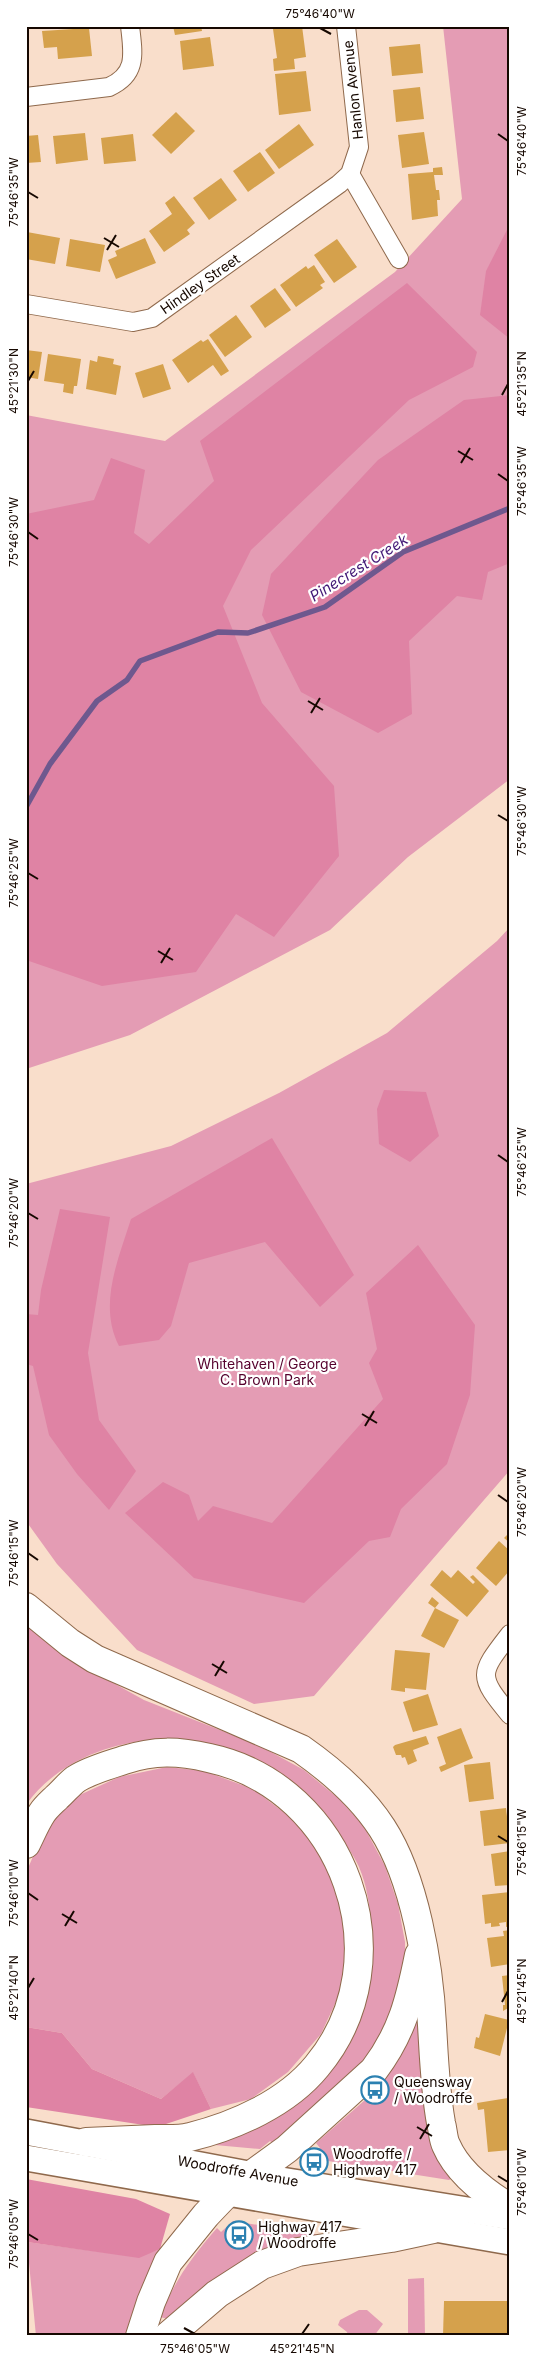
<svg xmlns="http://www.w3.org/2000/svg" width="536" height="2362" viewBox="0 0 536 2362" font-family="Inter,sans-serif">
  <rect width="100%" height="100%" fill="#f9decb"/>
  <g fill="#e49cb4">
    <polygon points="443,26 510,26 510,779 408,857 330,930 130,1035 26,1069 26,415 165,441 395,272 462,199"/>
    <polygon points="510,927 510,1470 314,1696 254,1704 137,1650 57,1564 26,1521 26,1184 171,1146 279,1093 387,1033 497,941"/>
    <path d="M 26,1625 L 79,1664 L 144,1700 L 258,1745 L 304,1770 L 338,1798 L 363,1825 L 385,1866 L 398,1904 L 405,1942 L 405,1977 L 396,2014 L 371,2058 L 274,2144 L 270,2141 L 260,2149 L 204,2144 C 236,2135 260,2128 288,2109 C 292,2105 299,2102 303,2097 C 315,2083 327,2054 336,2037 C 346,2019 361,1999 368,1980 C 373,1964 372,1943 371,1927 C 370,1907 367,1885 359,1867 C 342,1829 285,1770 245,1756 C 225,1749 172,1738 151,1740 C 104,1744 54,1765 26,1805 Z"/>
    <polygon points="167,1767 204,1771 253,1789 290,1817 318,1850 340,1893 345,1918 345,1967 340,1993 321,2034 288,2072 251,2099 211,2109 193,2073 161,2099 92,2069 62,2033 26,2027 26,1873 47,1823 73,1798 119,1777"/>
    <polygon points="420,1992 454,2177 449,2180 309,2158 320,2148 316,2143 373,2093 380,2084"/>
    <path d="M 233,2221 L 321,2235 L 172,2320 L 160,2317 C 175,2280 191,2258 217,2228 L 221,2232 Z"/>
    <polygon points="27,2242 138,2257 160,2249 145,2280 127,2336 36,2336"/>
    <polygon points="424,2278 425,2336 408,2336 408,2279"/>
    <polygon points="359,2310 367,2310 383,2324 374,2336 348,2336 347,2332 338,2325 340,2320"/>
  </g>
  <g fill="#df83a4">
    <polygon points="510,224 510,339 480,315 486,271"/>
    <polygon points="407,283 477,352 473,367 409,400 251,550 223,606 262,703 334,786 339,856 274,937 236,914 196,972 102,986 26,960 26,514 94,500 111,458 145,470 134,533 149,544 214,481 200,441"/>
    <polygon points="510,395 510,563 488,572 482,600 457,596 409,641 412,714 378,733 301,692 262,615 271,574 378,460 464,400"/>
    <polygon points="384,1090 426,1092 439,1136 410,1162 379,1144 377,1109"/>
    <path d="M 272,1138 L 354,1275 L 320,1307 L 265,1242 L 189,1263 L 171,1326 L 159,1340 L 119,1346 C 98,1305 118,1260 131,1219 Z"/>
    <polygon points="60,1209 110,1217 88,1353 99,1420 136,1471 109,1510 77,1474 49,1435 33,1366 26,1364 26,1314 38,1315 41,1290"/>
    <polygon points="418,1245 475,1325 470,1395 447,1464 401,1509 390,1537 369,1541 304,1603 194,1578 125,1513 163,1482 189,1495 198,1521 213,1506 272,1523 383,1399 369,1363 377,1349 366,1293"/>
    <polygon points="26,2027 62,2033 92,2069 161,2099 193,2072 211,2109 157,2127 26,2107"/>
    <polygon points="26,2179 136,2199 170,2214 160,2249 139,2258 27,2242"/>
  </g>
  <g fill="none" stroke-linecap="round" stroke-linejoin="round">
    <polyline stroke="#6e588e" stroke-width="5.5" points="26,807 50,764 97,701 127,680 140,661 218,632 248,633 325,607 403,552 510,508"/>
  </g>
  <g fill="#d5a14c">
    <polygon points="173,26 201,26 202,31 175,35"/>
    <polygon points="302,26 306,57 294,59 295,69 274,71 273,59 277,58 273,29"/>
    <polygon points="89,28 92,56 58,59 57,47 44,48 42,31"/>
    <polygon points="210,37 214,66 183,70 180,41"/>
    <polygon points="420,44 423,73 392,76 389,47"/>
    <polygon points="306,71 311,111 279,115 275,74"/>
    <polygon points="420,87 424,119 396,122 393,90"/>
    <polygon points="176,112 195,131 171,154 152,135"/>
    <polygon points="299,124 314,145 279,169 265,150"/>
    <polygon points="424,132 429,164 402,168 398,135"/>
    <polygon points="85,133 88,160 56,164 53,136"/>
    <polygon points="133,134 136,161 104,164 101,138"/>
    <polygon points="38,135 41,162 26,163 26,136"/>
    <polygon points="260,152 275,173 248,192 233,171"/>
    <polygon points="442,167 443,175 434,175 436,190 439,190 440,200 437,200 438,216 412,220 408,174 433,172 433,168"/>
    <polygon points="221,178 237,200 209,220 193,198"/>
    <polygon points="174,196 195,223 187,230 190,234 164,252 149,231 172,214 165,203"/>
    <polygon points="27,232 60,238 55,264 26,259"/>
    <polygon points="145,238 156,263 116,279 108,260 117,256 115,251"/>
    <polygon points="70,239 105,245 100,272 66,266"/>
    <polygon points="337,239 357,267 334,283 314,255"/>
    <polygon points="314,265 325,282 320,285 323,288 296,307 280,285 306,266 308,269"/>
    <polygon points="275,288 291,310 265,328 250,306"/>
    <polygon points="236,315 252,337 225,357 209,335"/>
    <polygon points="208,339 229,371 221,376 213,365 188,383 172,360 201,340 203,342"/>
    <polygon points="26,350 42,352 38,379 26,377"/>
    <polygon points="48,354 81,359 77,386 74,386 73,394 63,392 64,384 44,381"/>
    <polygon points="98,356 114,359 113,364 121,366 116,395 86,389 90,360 97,362"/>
    <polygon points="163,364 171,389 143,398 135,373"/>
    <polygon points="510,1532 510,1543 504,1538"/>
    <polygon points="499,1541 510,1551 510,1570 496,1586 476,1568"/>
    <polygon points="442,1570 451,1578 458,1570 473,1584 475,1582 470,1577 473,1575 489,1591 467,1617 430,1585"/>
    <polygon points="432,1597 439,1603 435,1608 459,1620 444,1648 421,1636 435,1608 428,1603"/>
    <polygon points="395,1650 430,1653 426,1690 405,1688 405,1692 391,1690"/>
    <polygon points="428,1694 438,1725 413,1732 403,1702"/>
    <polygon points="461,1728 473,1758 441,1772 439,1767 446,1764 437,1737"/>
    <polygon points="426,1736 429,1744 413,1750 417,1761 408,1765 405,1757 402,1758 401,1755 396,1755 393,1747 395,1745"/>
    <polygon points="490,1762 494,1799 469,1802 464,1765"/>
    <polygon points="506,1808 510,1843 484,1846 480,1811"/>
    <polygon points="510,1851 510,1885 495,1886 491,1854"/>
    <polygon points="510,1892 510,1926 506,1927 506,1922 499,1923 500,1926 491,1927 491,1923 485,1924 482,1895"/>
    <polygon points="510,1930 510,1964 491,1967 487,1938 504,1936 503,1931"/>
    <polygon points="510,1975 510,2007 503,2011 503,2005 505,2005 502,1976"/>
    <polygon points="485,2014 509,2020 500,2056 474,2048 476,2037 479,2038"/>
    <polygon points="508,2098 510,2150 488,2152 484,2109 478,2110 477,2103"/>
    <polygon points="444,2301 510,2301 510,2336 443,2336"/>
  </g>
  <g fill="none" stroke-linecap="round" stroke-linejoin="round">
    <g stroke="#8f694c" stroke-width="20">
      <g id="minor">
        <path d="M 26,97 L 109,87 C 138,74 133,53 130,26"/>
        <polyline points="350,174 399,259"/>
        <polyline points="26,304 133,322 152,318 339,184 350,174 359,147 346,26"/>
        <path d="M 510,1634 C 479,1674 477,1675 510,1715"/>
      </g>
    </g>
    <g stroke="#8f694c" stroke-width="28">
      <g id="secondary">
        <polyline points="26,2132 275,2179 510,2217"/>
        <polyline points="26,2158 510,2242"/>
      </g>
    </g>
    <g stroke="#8f694c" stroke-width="30">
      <g id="motorway">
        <path d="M 26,1607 L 70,1643 L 95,1659 L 301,1749 C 331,1770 362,1797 382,1828 C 415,1879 429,1965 432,2025 C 434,2058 435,2090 441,2123 C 443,2130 443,2139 446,2145 C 458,2173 485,2193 510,2208"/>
        <path d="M 26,1844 C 31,1834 36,1822 42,1813 C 46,1807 52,1802 57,1797 C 63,1792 69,1784 76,1779 C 90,1770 109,1765 124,1760 C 155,1750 178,1751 209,1758 C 345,1787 406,1959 317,2066 C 287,2103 235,2126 190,2137 C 179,2140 166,2139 155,2139 C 132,2140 109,2141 86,2142"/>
        <path d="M 140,2336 L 151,2302 L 168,2262 L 206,2215 L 228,2192 L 287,2149 L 374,2070 C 402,2033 410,2000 419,1955"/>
        <polyline points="168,2336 217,2294 262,2265 298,2252 391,2238 433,2229"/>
      </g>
    </g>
    <use href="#minor" stroke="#fff" stroke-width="18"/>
    <use href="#secondary" stroke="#fff" stroke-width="25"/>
    <use href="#motorway" stroke="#fff" stroke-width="28"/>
  </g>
  <path fill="none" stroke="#160801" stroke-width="2" d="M 320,28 L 331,34M 498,134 L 508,141M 28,192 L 38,198M 104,238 L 119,247M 107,250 L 116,235M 28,381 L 34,371M 502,395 L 508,384M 458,451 L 473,460M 461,463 L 470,448M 498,474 L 508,481M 28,532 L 38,539M 308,701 L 323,710M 311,713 L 320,698M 498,815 L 508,821M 28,873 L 38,879M 158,951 L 173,960M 161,963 L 170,948M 498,1155 L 508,1162M 28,1213 L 38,1219M 362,1414 L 377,1423M 365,1426 L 374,1411M 498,1495 L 508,1502M 28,1553 L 38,1560M 212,1664 L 227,1673M 215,1676 L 224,1661M 498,1836 L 508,1842M 28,1893 L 38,1900M 62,1914 L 77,1923M 65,1926 L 74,1911M 28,1988 L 34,1978M 502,2002 L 508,1991M 417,2127 L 432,2136M 420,2139 L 429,2124M 498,2176 L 508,2182M 28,2234 L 38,2240M 184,2328 L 195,2334M 302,2334 L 309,2324"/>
  <defs>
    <g id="bus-ring" transform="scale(1.4375)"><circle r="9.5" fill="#fff" stroke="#2c81b1" stroke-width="1.5"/><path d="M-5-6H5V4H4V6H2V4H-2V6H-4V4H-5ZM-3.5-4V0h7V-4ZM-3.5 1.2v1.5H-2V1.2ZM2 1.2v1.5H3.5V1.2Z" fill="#2c81b1"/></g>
  </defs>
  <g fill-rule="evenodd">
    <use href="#bus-ring" x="375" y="2090"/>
    <use href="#bus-ring" x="314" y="2162"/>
    <use href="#bus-ring" x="239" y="2235"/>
  </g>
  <g text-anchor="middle" stroke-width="4.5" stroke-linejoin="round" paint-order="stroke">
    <g font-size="14" fill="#160801" stroke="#fff">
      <text transform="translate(353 90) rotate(-96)" y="5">Hanlon Avenue</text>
      <text transform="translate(200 284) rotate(-35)" y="5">Hindley Street</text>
      <text transform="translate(238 2171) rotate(10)" y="5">Woodroffe Avenue</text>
    </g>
    <g font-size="14" fill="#56012d" stroke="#fff">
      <text x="267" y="1369">Whitehaven / George<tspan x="267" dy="16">C. Brown Park</tspan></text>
    </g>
    <g font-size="14" fill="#160801" stroke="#fff" text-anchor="start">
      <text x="394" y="2087">Queensway<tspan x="394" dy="16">/ Woodroffe</tspan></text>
      <text x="333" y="2159">Woodroffe /<tspan x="333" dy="16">Highway 417</tspan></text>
      <text x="258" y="2232">Highway 417<tspan x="258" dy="16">/ Woodroffe</tspan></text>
    </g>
    <g font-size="15" font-style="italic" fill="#421876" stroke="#fff">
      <text transform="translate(359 568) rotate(-32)" y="5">Pinecrest Creek</text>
    </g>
  </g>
  <rect width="536" height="2362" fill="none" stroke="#ffffff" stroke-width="55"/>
  <rect x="28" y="28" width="480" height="2306" fill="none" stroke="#160801" stroke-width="2"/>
  <g font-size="12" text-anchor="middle" fill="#160801">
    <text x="320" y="18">75°46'40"W</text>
    <text transform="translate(522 141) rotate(-90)" y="4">75°46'40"W</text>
    <text transform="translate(14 192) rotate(-90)" y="4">75°46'35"W</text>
    <text transform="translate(14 381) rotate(-90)" y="4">45°21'30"N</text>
    <text transform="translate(522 384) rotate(-90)" y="4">45°21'35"N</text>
    <text transform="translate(522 481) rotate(-90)" y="4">75°46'35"W</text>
    <text transform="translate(14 532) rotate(-90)" y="4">75°46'30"W</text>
    <text transform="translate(522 821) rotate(-90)" y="4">75°46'30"W</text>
    <text transform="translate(14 873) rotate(-90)" y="4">75°46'25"W</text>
    <text transform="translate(522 1162) rotate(-90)" y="4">75°46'25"W</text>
    <text transform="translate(14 1213) rotate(-90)" y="4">75°46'20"W</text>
    <text transform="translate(522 1502) rotate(-90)" y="4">75°46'20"W</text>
    <text transform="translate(14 1553) rotate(-90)" y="4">75°46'15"W</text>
    <text transform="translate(522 1842) rotate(-90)" y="4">75°46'15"W</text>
    <text transform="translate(14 1893) rotate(-90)" y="4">75°46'10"W</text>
    <text transform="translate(14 1988) rotate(-90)" y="4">45°21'40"N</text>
    <text transform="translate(522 1991) rotate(-90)" y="4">45°21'45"N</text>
    <text transform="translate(522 2182) rotate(-90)" y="4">75°46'10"W</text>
    <text transform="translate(14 2234) rotate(-90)" y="4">75°46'05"W</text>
    <text x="195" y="2353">75°46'05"W</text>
    <text x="302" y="2353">45°21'45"N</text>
  </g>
</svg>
